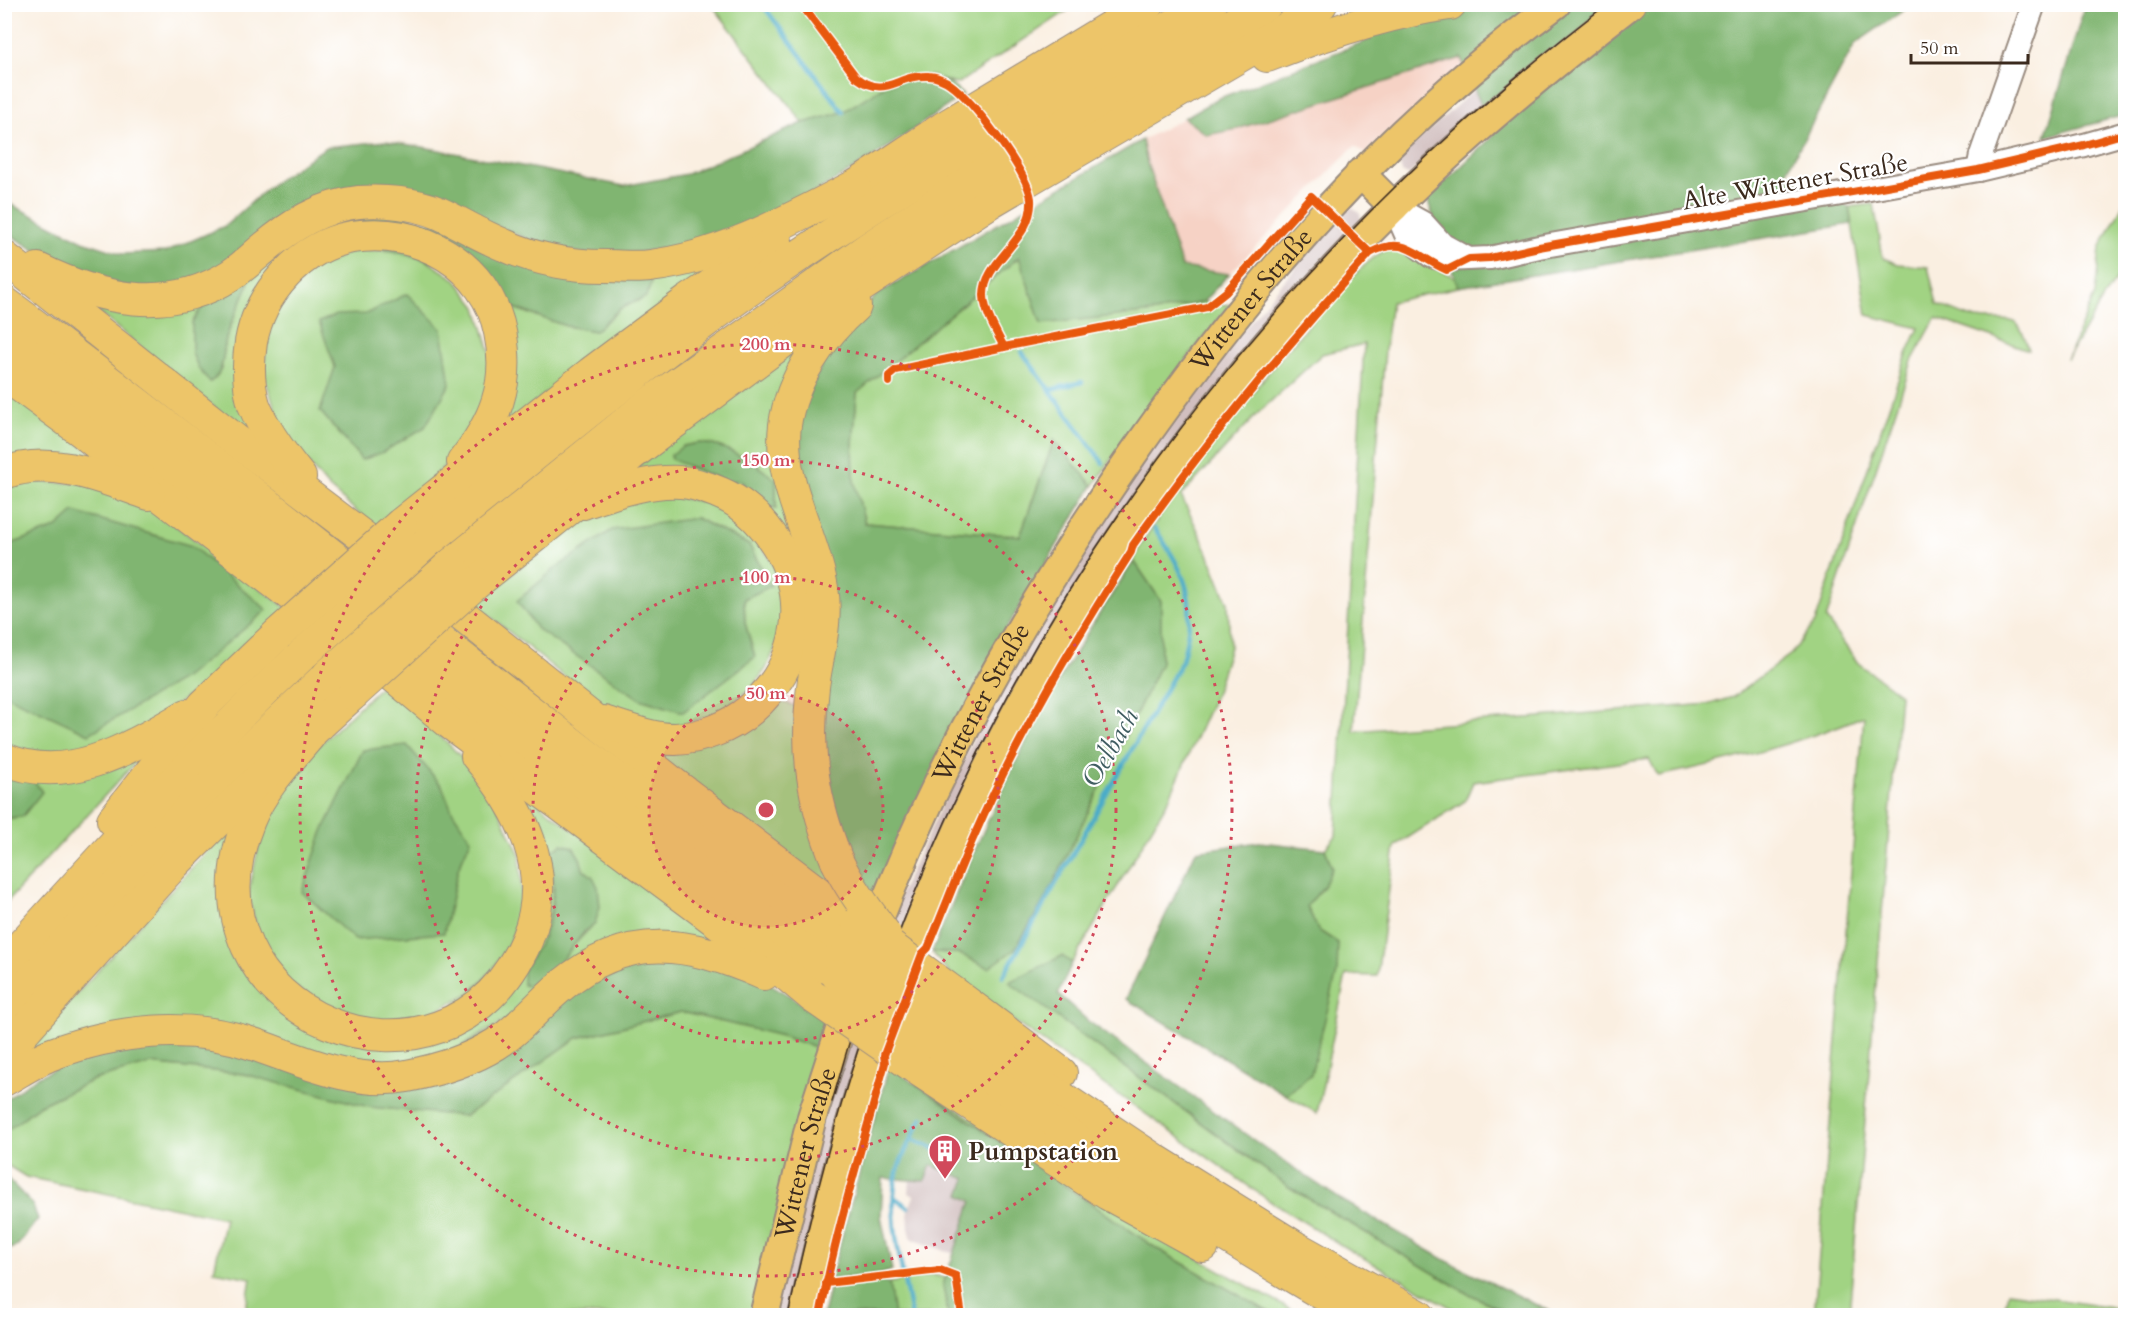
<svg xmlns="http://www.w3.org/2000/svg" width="2130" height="1320" viewBox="0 0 2130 1320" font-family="Cardo,serif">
  <rect width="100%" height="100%" fill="#fff"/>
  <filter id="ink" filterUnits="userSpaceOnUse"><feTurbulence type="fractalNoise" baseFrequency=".0167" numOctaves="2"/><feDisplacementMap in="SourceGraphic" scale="12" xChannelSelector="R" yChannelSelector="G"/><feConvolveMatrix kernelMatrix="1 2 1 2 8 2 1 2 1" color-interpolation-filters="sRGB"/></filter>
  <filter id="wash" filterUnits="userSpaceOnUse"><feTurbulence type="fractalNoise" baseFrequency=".008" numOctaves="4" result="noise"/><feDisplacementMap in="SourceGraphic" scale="24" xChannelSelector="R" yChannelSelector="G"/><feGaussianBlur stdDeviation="1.35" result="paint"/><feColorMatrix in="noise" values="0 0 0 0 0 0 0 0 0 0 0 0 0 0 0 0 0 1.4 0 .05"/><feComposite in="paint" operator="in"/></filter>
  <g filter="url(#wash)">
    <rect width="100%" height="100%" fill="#faefe1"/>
    <polygon fill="#f6d2c5" points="1461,58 1464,64 1366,154 1355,146 1229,274 1182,267 1147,163 1142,140 1184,118 1208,135 1237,129"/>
    <g fill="#d1bfbf">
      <polygon points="1616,5 1408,175 1402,172 1399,163 1402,155 1489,76"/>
      <polygon points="1347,206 1355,209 1360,214 1362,223 1333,258 977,770 794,1315 773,1316 809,1161 890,915 1003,676 1160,429"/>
      <polygon points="931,1165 966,1179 972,1201 954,1254 912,1239 909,1229 908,1211 914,1196 909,1193 910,1179 925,1181"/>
    </g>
    <g fill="#a1d383" stroke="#6e7e50" stroke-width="1.5" fill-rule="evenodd">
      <path d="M 712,5 L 1071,5 L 1067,11 L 957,84 C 947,83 939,77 930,76 C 896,72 872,98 844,112 C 832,118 816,120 803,123 Z"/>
      <polygon points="2125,201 2125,260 2116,281 2107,292 2067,359 2095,294 2100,248"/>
      <path d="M 1874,204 L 1883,258 L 1898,264 L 1928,267 L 1937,304 C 1949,308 1963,316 1977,319 C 2011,324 2017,309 2029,350 L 1936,318 L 1912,361 L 1826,619 L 1858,663 L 1900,694 L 1849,1315 L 1814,1315 L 1864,716 C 1797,744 1728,762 1658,776 L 1649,759 L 1473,782 L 1465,801 L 1395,846 L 1377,976 L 1346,975 L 1317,1113 L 1286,1095 L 1311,1074 L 1338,943 L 1318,930 L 1307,906 L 1324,886 L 1332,868 L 1325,849 L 1336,836 L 1364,344 L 1322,354 L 1256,415 L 1181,496 L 1203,541 L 1228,603 L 1230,647 L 1215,695 L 1168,801 L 1072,963 L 1062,956 L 1010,982 L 1289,1187 L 1462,1290 L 1511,1315 L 1464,1315 L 1346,1248 L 1270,1201 L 955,980 L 932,952 L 958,953 L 989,968 L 1161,601 L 1134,561 C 1142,535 1164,516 1175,491 C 1203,455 1357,252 1390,249 C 1403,248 1441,272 1456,278 L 1458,287 L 1391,302 L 1386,338 L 1354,731 L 1710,704 L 1733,697 L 1791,654 L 1815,623 L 1907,354 L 1919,328 L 1867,315 L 1849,207 Z"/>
      <path d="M 323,220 L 332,235 L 250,315 L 271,454 L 92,307 L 120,311 ZM 247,288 L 243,294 L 226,339 L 221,370 L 213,300 Z"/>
      <polygon points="356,250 412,251 455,279 477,307 492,359 487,396 449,461 412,500 375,527 328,487 283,433 264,375 267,331 283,299 315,266"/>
      <polygon points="1019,257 1041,323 1155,312 1203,302 1230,305 1141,417 1093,486 1054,441 1020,536 865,523 854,481 853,444 857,393"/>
      <polygon points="726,258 495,432 508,306 566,326 595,331 621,308 646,297 649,275"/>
      <path d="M 816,332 L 786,494 L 809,672 L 799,671 L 783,702 L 795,706 L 803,701 L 855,908 L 638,744 L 679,746 L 792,667 L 780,534 L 639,476 L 634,468 ZM 699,443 C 717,445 726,448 742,457 L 748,454 L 759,467 L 776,480 L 776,508 L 758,499 L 740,480 L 727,482 L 688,467 L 683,446 Z"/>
      <polygon points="4,386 107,465 5,466"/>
      <path d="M 29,482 L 83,483 L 136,499 L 164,517 L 288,609 C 223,666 155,741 65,753 C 45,755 25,750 6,745 L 5,744 L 5,488 Z"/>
      <path d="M 670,496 L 709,503 L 748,526 L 775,566 L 784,607 L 781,628 L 774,651 L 766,669 L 753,686 L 734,702 L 713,715 L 679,726 L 654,725 L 608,708 L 566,678 L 475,604 C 522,566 569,520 629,502 C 642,499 657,498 670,496 ZM 696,518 L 749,545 L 770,585 L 744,599 L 745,623 L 755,657 L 683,712 L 640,699 L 537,629 Z"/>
      <polygon points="383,684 425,720 471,767 489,789 520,855 522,900 517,922 510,942 493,969 471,992 425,1017 386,1022 342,1015 289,984 261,944 248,895 266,812 297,766"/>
      <polygon points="145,752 5,904 5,819 23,816 23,773"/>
      <path d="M 514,785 L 725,945 L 532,1005 L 427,1066 L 17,1059 L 241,814 L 232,847 L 273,997 L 415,1038 L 535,938 ZM 552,851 L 580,858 L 595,923 L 570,949 L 544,936 C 554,905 554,883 552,851 Z"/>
      <polygon points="681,1012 782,1036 821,1049 756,1315 245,1315 251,1278 214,1271 225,1218 26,1177 5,1164 5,1132 40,1105 93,1080 150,1064 244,1074 465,1116 577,1038"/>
      <polygon points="914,1082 1178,1247 1300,1315 1274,1315 1159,1250"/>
      <polygon points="933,1275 946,1278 943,1285 948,1315 823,1316 829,1289 883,1281 889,1283"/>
      <polygon points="2008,1292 2125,1310 2125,1315 2003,1315"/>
    </g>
    <g fill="#80b571" stroke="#5e7048" stroke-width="1.5">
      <polygon points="1356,5 1911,5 1855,44 1784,176 1849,207 1852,224 1458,287 1427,199 1494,135 1461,58 1237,129 1207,135 1184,118 1217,99 1371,39 1351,7"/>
      <polygon points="2085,5 2125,5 2125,115 2045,137"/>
      <polygon points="931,76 949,83 963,95 872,158 782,212 718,240 611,257 554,250 410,191 221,270 175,286 130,290 71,272 5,232 4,201 83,241 122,254 166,252 225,226 272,184 326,147 386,141 434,149 624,186 687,174 803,123 843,112 881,88 899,80 911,77"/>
      <polygon points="1142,140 1147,163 1182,267 1229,274 1203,302 1155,312 1041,324 1019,257 857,393 853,444 854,481 865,523 1020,536 1054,440 1093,486 997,644 874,897 850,854 832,809 823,760 797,447 803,404 829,350 876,295"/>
      <polygon points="374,209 649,275 651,284 646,297 621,308 595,331 566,326 508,306 480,274 332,235 323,220"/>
      <path d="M 247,280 L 249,282 C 243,301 231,319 226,339 C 222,355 225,373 210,382 L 199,369 L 192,353 L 192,323 L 201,308 Z"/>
      <polygon points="407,294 442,329 450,384 425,427 383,452 362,460 320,411 335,367 319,322 336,315 366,314"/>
      <path d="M 699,443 C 717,445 726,448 742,457 L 748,454 L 759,467 L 776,480 L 776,508 L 767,507 L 740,480 L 727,482 L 671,459 L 671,455 L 683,446 Z"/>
      <polygon points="74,512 192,546 267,610 186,677 89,734 5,695 5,546 56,528"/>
      <polygon points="696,518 749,545 771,586 744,599 745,623 755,657 683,712 640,699 537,629 517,601 556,568 612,530"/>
      <path d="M 1134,561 L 1161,601 L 1161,663 L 1049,892 L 1015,949 L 989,968 L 958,953 L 932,952 C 964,874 997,796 1036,722 C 1065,666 1099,613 1134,561 Z"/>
      <polygon points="407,745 442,786 452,811 471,839 458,869 444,933 355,940 302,892 323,831 363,750"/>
      <polygon points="5,772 33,779 42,792 23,816 5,819"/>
      <polygon points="1259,842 1325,849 1332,868 1324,886 1307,906 1318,930 1338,943 1337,973 1311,1074 1286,1095 1126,999 1196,851"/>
      <polygon points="562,844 573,847 580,858 583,869 593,877 598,887 600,907 595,923 585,931 551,974 535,988 523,985 523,971 544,936 551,913 554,887 551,851"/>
      <polygon points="1062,956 1072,963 1058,994 1088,1021 1276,1156 1340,1199 1447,1261 1557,1315 1511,1315 1462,1290 1289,1187 1009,982"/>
      <polygon points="669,958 758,977 787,994 830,1023 821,1049 782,1036 681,1012 577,1038 465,1116 369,1107 244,1074 150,1064 93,1080 40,1105 5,1132 4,1101 35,1078 69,1062 129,1047 191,1043 382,1089 608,970"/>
      <polygon points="889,1066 1159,1250 1274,1315 948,1315 943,1285 972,1201 960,1195 966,1179 931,1165 925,1181 883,1178 881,1216 892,1270 882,1274 830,1280"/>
      <polygon points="4,1175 32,1204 38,1219 18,1245 5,1252"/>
      <polygon points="883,1281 889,1283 894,1315 823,1315 829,1289"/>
    </g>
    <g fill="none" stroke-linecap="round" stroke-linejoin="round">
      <g stroke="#49abc9" stroke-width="4.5">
        <polyline points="762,4 843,112"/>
        <polyline points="1022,352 1103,463"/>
        <polyline points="1050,390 1082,382"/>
        <path d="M 1003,977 L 1182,661 C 1198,602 1189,578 1155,529"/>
        <polyline points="912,1139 954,1157"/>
        <polyline points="948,1172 956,1149"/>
        <polyline points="894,1197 908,1207"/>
        <path d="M 911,1316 C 904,1272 886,1217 897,1173 C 902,1154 913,1136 922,1118"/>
      </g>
    </g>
  </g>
  <g filter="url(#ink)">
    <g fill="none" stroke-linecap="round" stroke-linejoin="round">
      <g stroke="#9a8c80" stroke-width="26">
        <g id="minor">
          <polyline points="1978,170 1981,155 2034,4"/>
          <polyline points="1394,207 1408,239 1431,256 1445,260 1490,258 1539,247 1978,170 2084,145 2126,133"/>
          <polyline points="1394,207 1423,223 1443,245 1465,257"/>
        </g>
      </g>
      <g stroke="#9a8c80" stroke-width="32">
        <g id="major">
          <polyline points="1360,173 1394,207"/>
          <path id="s1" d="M 870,942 C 937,764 1025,609 1133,454 C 1254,281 1384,130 1556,4"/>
          <path d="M 898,979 C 1002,689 1175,422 1395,206 C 1469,133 1549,67 1631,4"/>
          <path id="s2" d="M 764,1316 L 812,1117 L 851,996"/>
          <path d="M 803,1316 C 825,1215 849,1116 884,1020"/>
        </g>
      </g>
      <g stroke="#9a8c80" stroke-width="34">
        <g id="highway">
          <path d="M 1267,56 C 1324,34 1389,12 1450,4"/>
          <polyline points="839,197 943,128 1148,4"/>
          <polyline points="4,257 243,446 390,557 674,784 858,923"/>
          <path d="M 38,269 C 101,300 168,315 231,275 C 242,268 252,258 263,249 C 290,226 321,206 359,202 C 383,200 416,203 439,213 C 461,223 481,236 504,245 C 535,259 571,266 605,266 C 620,266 636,268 650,266 C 724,257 791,219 855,186"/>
          <path d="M 4,302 C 288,514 559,743 847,950"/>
          <polyline points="4,335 418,659 668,851 838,976"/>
          <polyline points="4,374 83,432 165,499 356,645 450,723 770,961 812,996"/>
          <path d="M 4,473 C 53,455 103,478 149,494"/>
          <path d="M 300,477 C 283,456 264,431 254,405 C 248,385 248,362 251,342 C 260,292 301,246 352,237 C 419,226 487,265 500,332 C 511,383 495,422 463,462"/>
          <path d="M 583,503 C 613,493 647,480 680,482 C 691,482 704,487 715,491 C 742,501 761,519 776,543 C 813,599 800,667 750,710 C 730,727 701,738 675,739 C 652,739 626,729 604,722"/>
          <polyline points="401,524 591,373 688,301 776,241"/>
          <path d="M 426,543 C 531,458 635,371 746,292 C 895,188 1052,94 1210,4"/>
          <polyline points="452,564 650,403 870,247 975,178 1266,4"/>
          <polyline points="476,583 571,507 632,454 831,306 990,202 1289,27 1321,4"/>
          <path d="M 309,736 C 287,762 262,788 249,820 C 169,1014 447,1127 527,939 C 555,871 521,808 477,756"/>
          <path d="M 4,759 C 69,787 133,746 187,715"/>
          <polyline points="113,820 204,705 277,635"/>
          <path d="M 837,861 C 813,801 805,752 813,687 C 817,655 828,622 822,588 C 813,533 778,483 785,425 C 791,380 822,335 855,306"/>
          <path d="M 4,965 C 100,858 197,753 302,655"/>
          <polyline points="958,996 1061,1073"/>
          <polyline points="4,1011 118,885 211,786 328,675"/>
          <polyline points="943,1018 1155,1160 1295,1247 1419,1316"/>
          <path d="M 930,1041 C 1071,1137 1212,1232 1361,1316"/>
          <polyline points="4,1053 174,864 257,781 353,694"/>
          <polyline points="916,1068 1108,1194 1203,1246"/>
          <path d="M 4,1080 C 20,1071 36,1060 52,1054 C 116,1030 187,1022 253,1044 C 300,1060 355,1086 407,1076 C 438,1070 469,1061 496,1044 C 520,1029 539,1004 561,986 C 628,930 689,941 764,974"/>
        </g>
      </g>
      <use href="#minor" stroke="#fff" stroke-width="22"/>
      <use href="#major" stroke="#edc569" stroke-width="28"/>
      <use href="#highway" stroke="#edc569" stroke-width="32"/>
      <g stroke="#3b2a1e" stroke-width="1.5">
        <polyline points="832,1102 850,1040 892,926"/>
        <path d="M 788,1316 C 820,1170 859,1028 916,890 C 1061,535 1304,236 1607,4"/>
      </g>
      <g stroke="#9a8c80" stroke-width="34" stroke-linecap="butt">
        <g id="highway-bridge">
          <polyline points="277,635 401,524"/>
          <polyline points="302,655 426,543"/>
          <polyline points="328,675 452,564"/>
          <polyline points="353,694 476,583"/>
          <path d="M 837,861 C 850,888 867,911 885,934"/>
          <polyline points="858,923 958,996"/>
          <polyline points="847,950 943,1018"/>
          <polyline points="838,976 930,1041"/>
          <polyline points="812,996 916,1068"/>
        </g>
      </g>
      <use href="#highway-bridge" stroke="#edc569" stroke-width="32"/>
      <g stroke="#fff" stroke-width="11">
        <g id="cycleway">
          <path d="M 801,4 L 856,77 C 887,100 896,74 929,76 C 935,76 945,80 950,84 C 972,99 1028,172 1031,199 C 1034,240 983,260 984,296 C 985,314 996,331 1004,347"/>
          <polyline points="889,382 889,376 896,370 1004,347 1207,307 1226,292 1311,196 1370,253"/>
          <polyline points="826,1283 940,1270 956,1276 962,1316"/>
          <path d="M 820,1316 C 836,1230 862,1147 885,1063 L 884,1055 L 922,954 L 928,948 C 944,910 958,872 975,834 C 1018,736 1073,643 1131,552 L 1133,545 C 1205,442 1286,346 1370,253 C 1405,234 1415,256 1447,270 L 1469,259 L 1490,258 L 1539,247 L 1978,170 L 2084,145 L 2126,133"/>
        </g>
      </g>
      <use href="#cycleway" stroke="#e8590c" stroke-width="8"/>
    </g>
  </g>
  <circle cx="766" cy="810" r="117" fill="#d1495b" fill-opacity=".12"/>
  <g fill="none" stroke="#d1495b" stroke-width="3" stroke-dasharray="3 6">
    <circle cx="766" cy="810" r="117"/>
    <circle cx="766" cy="810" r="233"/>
    <circle cx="766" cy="810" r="350"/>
    <circle cx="766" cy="810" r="466"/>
  </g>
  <defs>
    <g id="building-pin" transform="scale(1.725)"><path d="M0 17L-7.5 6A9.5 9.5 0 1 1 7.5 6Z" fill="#d1495b" stroke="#fff"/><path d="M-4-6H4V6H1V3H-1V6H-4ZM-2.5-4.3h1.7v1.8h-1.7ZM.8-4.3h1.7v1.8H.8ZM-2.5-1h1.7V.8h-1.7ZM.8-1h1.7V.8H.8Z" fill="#fff"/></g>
  </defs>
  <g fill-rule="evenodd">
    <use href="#building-pin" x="945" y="1151"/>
  </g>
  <g text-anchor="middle" stroke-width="4.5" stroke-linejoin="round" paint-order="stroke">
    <g font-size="26" fill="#3b2a1e" stroke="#fff">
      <text transform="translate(1795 181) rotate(-10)" y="9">Alte Wittener Straße</text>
      <text dy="9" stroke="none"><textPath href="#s1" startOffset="750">Wittener Straße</textPath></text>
      <text dy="9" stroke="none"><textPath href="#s1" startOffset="264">Wittener Straße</textPath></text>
      <text dy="9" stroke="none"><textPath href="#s2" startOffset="168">Wittener Straße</textPath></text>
    </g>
    <g font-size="26" font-weight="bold" fill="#3b2a1e" stroke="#fff" text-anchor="start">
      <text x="968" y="1160">Pumpstation</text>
    </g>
    <g font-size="27" font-style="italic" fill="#415e62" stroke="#fff">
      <text transform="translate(1110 748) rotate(-60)" y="9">Oelbach</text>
    </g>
  </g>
  <circle cx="766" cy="810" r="9" fill="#d1495b" stroke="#fff" stroke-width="3"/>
  <g font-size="18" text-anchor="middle" font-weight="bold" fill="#d1495b" stroke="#fff" stroke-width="4.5" stroke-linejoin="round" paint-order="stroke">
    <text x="766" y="350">200 m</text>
    <text x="766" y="466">150 m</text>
    <text x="766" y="583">100 m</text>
    <text x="766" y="699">50 m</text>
  </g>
  <rect width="2130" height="1320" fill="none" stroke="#fff" stroke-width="24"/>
  <path d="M1911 54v9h117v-9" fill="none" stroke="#3b2a1e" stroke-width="3"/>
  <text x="1920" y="54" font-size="18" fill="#3b2a1e" stroke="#ffffff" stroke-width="4.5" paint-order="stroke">50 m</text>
</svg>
